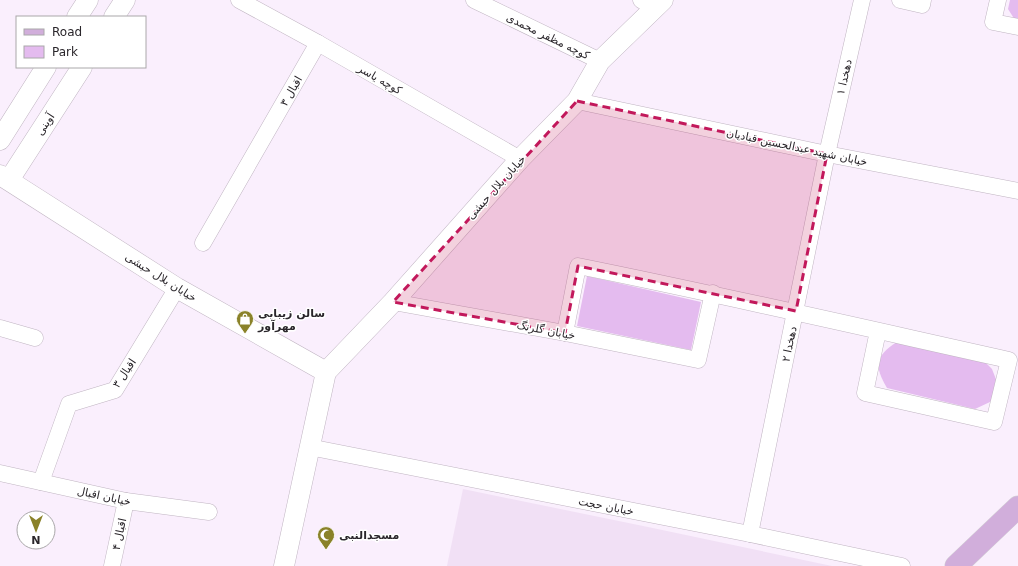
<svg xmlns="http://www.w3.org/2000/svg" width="1018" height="566" viewBox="0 0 1018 566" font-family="'DejaVu Sans','Noto Sans Arabic',sans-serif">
  <rect width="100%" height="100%" fill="#faeffd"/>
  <polygon fill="#f1e0f5" points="463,489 648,527 832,566 447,566"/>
  <g fill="#e4bbef">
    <polygon points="1010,0 1018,0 1018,20 1015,20 1008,9"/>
    <polygon points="587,276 701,302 691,350 577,326"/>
    <path d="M 897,342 L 986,363 L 992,369 L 997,382 L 996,392 L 990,402 L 975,409 L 887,388 C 874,366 875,356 897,342 Z"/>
  </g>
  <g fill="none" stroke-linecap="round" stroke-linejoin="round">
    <g stroke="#c0b5c2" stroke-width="17">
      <g id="minor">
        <polyline points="239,0 318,43 520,159"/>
        <polyline points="474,0 600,61"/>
        <polyline points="641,0 655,8"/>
        <polyline points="900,0 922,5 923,0"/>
        <polyline points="998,0 993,22 1018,27"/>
        <polyline points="577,101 827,154 1018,191"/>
        <polyline points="203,243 318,43"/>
        <polyline points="393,302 565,333 698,360 713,293"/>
        <polyline points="0,328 35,338"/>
        <path d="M 565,333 L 578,266 C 722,295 865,328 1009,360 L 994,422 L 865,393 L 878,331"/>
        <polyline points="309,447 750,534 902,566"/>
        <polyline points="0,473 126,501 209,512"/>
        <polyline points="41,482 69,404 115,390 177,288"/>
        <polyline points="750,534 827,154 862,0"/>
        <polyline points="112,566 126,501"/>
      </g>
    </g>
    <g stroke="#c0b5c2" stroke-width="21">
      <g id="tertiary">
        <polyline points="77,17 88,0"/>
        <polyline points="114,17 125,0"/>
        <polyline points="0,140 46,67"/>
        <polyline points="0,175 177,288 326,372"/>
        <polyline points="9,180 82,67"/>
        <polyline points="284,566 326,372 393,302 520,159 577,101 600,61 663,0"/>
      </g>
    </g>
    <g stroke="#d4d4d5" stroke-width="23">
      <polyline id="primary" points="956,566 1018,507"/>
    </g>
    <use href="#minor" stroke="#fff" stroke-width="16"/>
    <use href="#tertiary" stroke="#fff" stroke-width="20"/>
    <use href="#primary" stroke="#d1aedb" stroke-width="22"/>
  </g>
  <path fill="#c2185b" fill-opacity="0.2" stroke="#c2185b" stroke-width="3" stroke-dasharray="8 5" stroke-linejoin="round" d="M 577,101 L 827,154 L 796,311 L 578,266 L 565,333 L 393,302 Z"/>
  <defs>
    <g id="shop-pin" transform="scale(0.9)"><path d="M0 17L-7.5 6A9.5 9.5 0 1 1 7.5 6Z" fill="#8a8229" stroke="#fff"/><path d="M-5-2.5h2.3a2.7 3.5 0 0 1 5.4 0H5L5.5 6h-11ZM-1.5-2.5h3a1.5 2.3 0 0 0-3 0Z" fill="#fff"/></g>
    <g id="mosque-pin" transform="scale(0.9)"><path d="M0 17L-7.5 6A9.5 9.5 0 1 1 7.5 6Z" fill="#8a8229" stroke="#fff"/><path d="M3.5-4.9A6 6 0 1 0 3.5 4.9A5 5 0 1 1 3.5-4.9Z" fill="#fff"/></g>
  </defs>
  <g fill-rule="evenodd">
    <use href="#shop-pin" x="245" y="319"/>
    <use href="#mosque-pin" x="326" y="535"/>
  </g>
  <g text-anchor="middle" stroke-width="3" stroke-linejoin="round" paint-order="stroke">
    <g font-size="11" fill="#2a262b" stroke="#fff">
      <text transform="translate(548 36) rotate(26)" y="4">کوچه مظفر محمدی</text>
      <text transform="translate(844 77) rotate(-77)" y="4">دهخدا ۱</text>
      <text transform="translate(380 79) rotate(30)" y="4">کوچه یاسر</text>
      <text transform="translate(291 91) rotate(-60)" y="4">اقبال ۳</text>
      <text transform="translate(45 124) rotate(-57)" y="4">آوینی</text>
      <text transform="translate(797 147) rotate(12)" y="4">خیابان شهید عبدالحسین قبادیان</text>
      <text transform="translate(496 187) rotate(-48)" y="4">خیابان بلال حبشی</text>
      <text transform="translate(161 277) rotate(32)" y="4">خیابان بلال حبشی</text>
      <text transform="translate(546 330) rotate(11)" y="4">خیابان گلرنگ</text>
      <text transform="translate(789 344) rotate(-78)" y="4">دهخدا ۲</text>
      <text transform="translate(124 373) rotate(-56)" y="4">اقبال ۳</text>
      <text transform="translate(104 496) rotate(12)" y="4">خیابان اقبال</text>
      <text transform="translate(606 506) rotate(11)" y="4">خیابان حجت</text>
      <text transform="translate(119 534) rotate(-78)" y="4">اقبال ۴</text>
    </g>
    <g font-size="11" font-weight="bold" fill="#2a262b" stroke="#fff" text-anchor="start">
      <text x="258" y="317">سالن زیبایی<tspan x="258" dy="13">مهرآور</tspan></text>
      <text x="339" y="539">مسجدالنبی</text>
    </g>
  </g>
  <rect x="16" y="16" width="130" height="52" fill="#ffffff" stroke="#aaa8aa"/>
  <rect x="24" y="29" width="20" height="6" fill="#d1aedb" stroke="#aaa8aa"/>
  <text x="52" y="36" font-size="12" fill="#2a262b">Road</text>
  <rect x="24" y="46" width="20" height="12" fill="#e4bbef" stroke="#aaa8aa"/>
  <text x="52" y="56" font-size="12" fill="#2a262b">Park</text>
  <g transform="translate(36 530) rotate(180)"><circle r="19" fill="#ffffff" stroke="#aaa8aa"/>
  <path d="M0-3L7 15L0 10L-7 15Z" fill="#8a8229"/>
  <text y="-6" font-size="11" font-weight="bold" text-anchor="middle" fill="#2a262b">N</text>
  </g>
</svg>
